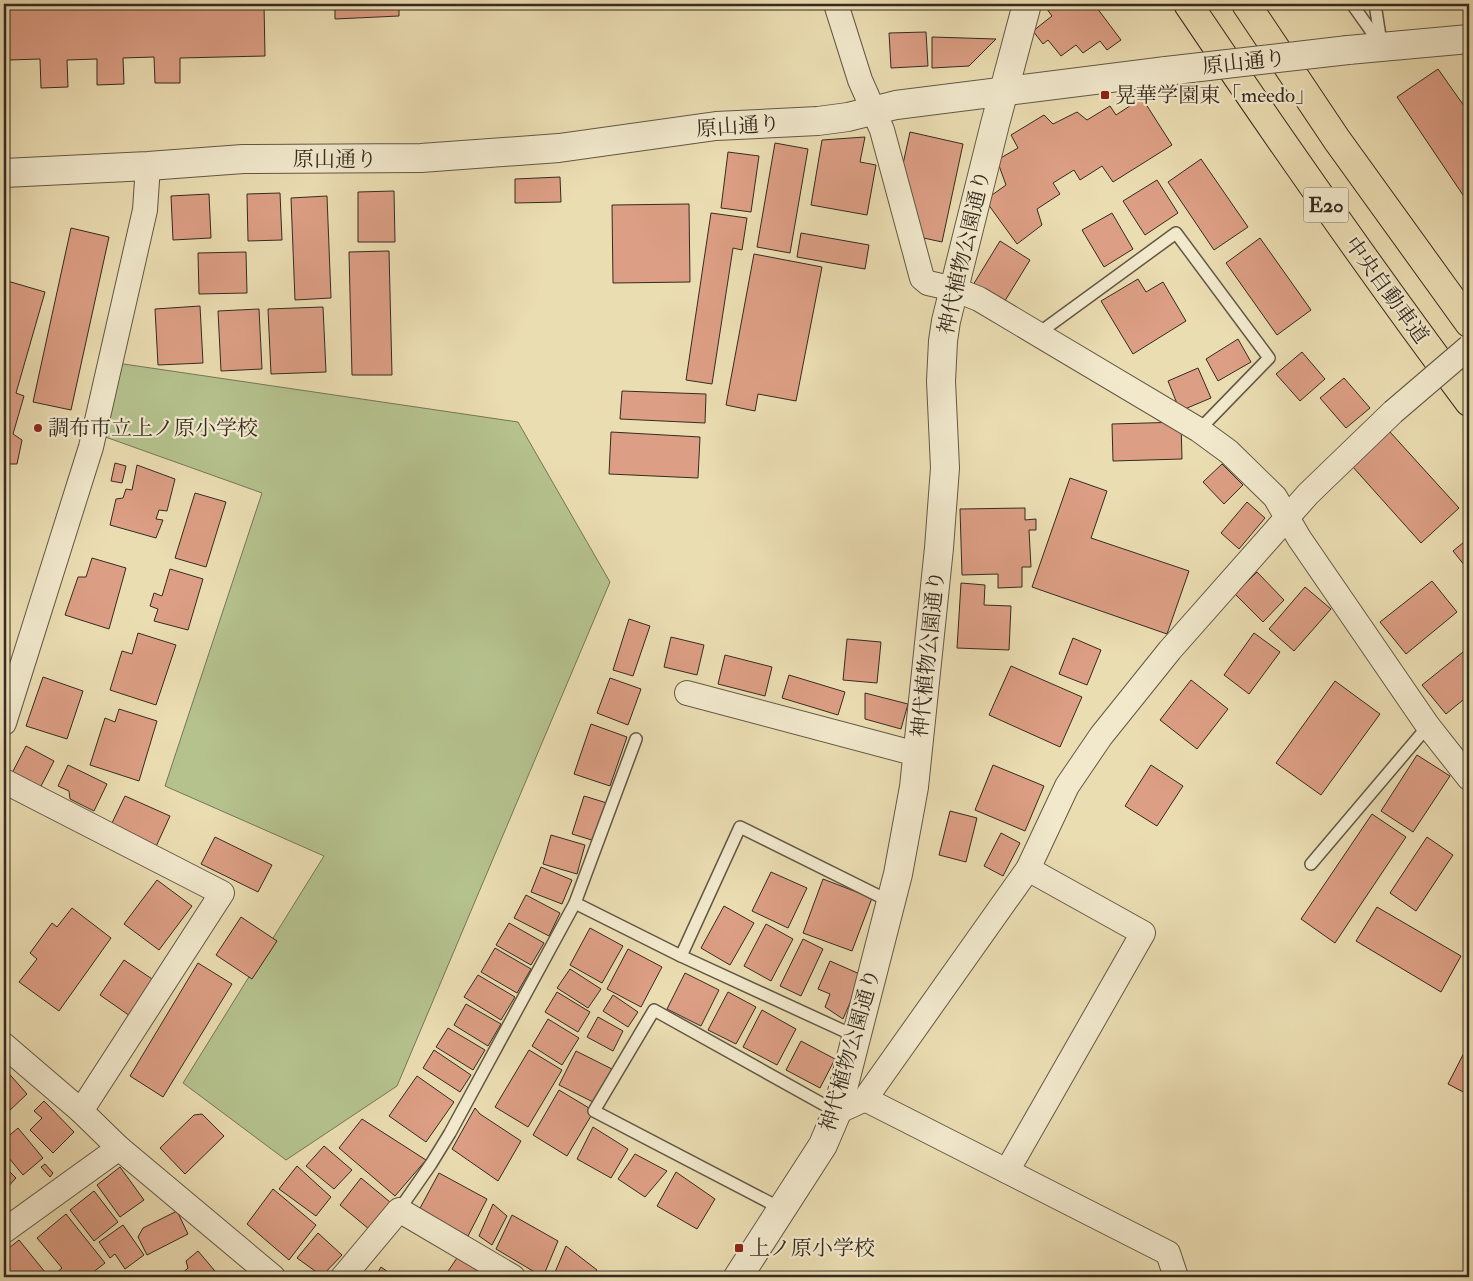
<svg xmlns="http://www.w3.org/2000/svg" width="1473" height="1281" viewBox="0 0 1473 1281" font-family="'IM FELL Double Pica','Noto Serif JP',serif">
  <rect width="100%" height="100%" fill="#ebddb2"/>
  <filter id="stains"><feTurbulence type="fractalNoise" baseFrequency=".004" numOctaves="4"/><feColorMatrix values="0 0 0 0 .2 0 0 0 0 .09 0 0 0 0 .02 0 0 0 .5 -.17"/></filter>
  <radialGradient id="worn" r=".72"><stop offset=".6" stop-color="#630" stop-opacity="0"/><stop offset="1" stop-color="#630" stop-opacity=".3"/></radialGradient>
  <polygon fill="#b5c28e" stroke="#757657" points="110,362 518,422 610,582 397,1086 286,1160 183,1083 324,856 165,786 262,493 97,434"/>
  <g fill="#dc9e84" stroke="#352b20">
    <polygon points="4,4 264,4 265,56 180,58 180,83 155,83 154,57 123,58 124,84 97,85 97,59 67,60 68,87 41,88 40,59 9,60 9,85 4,85"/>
    <polygon points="335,4 399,4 399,16 335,19"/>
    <polygon points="423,4 682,4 423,7"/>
    <polygon points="1046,4 1094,4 1121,40 1107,50 1100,41 1083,53 1076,45 1061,56 1048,40 1043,44 1033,31 1052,16 1044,5"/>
    <polygon points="926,32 928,66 891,68 889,33"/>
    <polygon points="932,37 996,39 969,66 932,68"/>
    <polygon points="1438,69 1469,113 1469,204 1397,97"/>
    <polygon points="1142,98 1172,145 1113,182 1102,166 1080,180 1074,170 1053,183 1060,194 1037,209 1042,225 1017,244 985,200 1006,185 997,160 1018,148 1011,135 1044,115 1053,124 1077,112 1087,120 1110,106 1116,115"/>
    <polygon points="910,132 963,144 942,242 919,237 903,164"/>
    <polygon points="865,137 860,162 876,165 867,215 811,205 822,140"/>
    <polygon points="775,143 808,149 790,253 757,247"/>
    <polygon points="728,152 759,156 751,212 721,208"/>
    <polygon points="1201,159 1248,227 1214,250 1168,182"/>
    <polygon points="560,177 561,202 515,203 515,179"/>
    <polygon points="1157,180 1178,213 1145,235 1123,201"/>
    <polygon points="394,191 395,242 358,242 358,192"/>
    <polygon points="280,193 282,240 248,241 247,194"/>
    <polygon points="209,194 211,238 173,240 171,196"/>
    <polygon points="327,196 331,298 295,300 291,198"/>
    <polygon points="689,204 690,282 613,283 612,205"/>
    <polygon points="711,213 747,218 742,250 733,248 712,384 686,380"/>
    <polygon points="1112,213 1133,249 1104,267 1082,230"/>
    <polygon points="71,228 109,237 71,410 33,402"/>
    <polygon points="801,233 869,245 865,269 797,257"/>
    <polygon points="1260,238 1311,310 1277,335 1226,263"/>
    <polygon points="1000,241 1030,260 1003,304 973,285"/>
    <polygon points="389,251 392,375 352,375 349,252"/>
    <polygon points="246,252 247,293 199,294 198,253"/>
    <polygon points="754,254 822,267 796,401 758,394 755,411 726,405"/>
    <polygon points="1138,279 1146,292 1163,282 1186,321 1133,354 1101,301"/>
    <polygon points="4,280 45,292 16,393 24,396 13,434 22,440 17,464 4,464 4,420 9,402 4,400"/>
    <polygon points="200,306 203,363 158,365 155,309"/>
    <polygon points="323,307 326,372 271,374 268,309"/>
    <polygon points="259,309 262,369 221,371 218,311"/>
    <polygon points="1238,339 1251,362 1218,381 1206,359"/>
    <polygon points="1302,352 1325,379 1300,401 1276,374"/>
    <polygon points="1198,368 1211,398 1180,411 1168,381"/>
    <polygon points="1344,378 1370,408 1346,428 1320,398"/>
    <polygon points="622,391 706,394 705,423 620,419"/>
    <polygon points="1181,422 1182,459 1113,461 1112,424"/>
    <polygon points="611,432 700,437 698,478 609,474"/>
    <polygon points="1390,432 1459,508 1421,543 1352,466"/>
    <polygon points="115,463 126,466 122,483 111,481"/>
    <polygon points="1222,464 1243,485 1224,504 1203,482"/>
    <polygon points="137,465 175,479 167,511 159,510 156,519 163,520 156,538 110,525 116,499 123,498 126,489 132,490"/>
    <polygon points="1070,478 1107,491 1091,538 1189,571 1167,634 1032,587"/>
    <polygon points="195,493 226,502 206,567 175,558"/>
    <polygon points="1247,502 1265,518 1239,549 1221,533"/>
    <polygon points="1025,508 1025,520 1036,519 1036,530 1029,530 1031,567 1022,567 1022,587 998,588 998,574 962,575 960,509"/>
    <polygon points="1469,538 1469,571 1453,551"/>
    <polygon points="92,558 126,568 109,629 65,615 78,577 86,577"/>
    <polygon points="170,569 203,579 188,630 154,621 158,609 150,606 154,593 162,596"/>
    <polygon points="1257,572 1284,600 1263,622 1235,594"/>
    <polygon points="1432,581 1457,612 1406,654 1380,622"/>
    <polygon points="961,583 985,585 984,605 1011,606 1009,650 957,648"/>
    <polygon points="1305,587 1331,609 1294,651 1269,629"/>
    <polygon points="629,619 650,626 633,676 613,670"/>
    <polygon points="138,633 176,645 156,705 110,690 122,651 132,654"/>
    <polygon points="1254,633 1280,652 1249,694 1224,675"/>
    <polygon points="671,637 704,645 697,675 664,667"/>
    <polygon points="1073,638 1101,650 1087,685 1059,674"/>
    <polygon points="847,639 881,642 877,683 843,680"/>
    <polygon points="1468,648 1469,650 1469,695 1446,714 1422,685"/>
    <polygon points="725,655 772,667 765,696 718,684"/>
    <polygon points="1011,666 1082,697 1060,747 989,715"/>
    <polygon points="789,675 845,692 838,715 782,698"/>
    <polygon points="43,677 83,691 67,739 26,726"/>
    <polygon points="610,678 641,689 628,725 597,713"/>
    <polygon points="1191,680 1228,709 1197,749 1160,720"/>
    <polygon points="1335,681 1380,714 1321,795 1276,763"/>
    <polygon points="865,693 908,704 901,729 865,719"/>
    <polygon points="119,709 157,721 139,781 90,765 105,718 115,722"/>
    <polygon points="591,724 627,737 610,786 574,774"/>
    <polygon points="26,746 54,761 38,792 10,777"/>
    <polygon points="1417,755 1450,776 1413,832 1381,811"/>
    <polygon points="68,765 107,784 94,811 70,799 69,791 58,786"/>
    <polygon points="993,765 1044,786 1025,831 975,810"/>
    <polygon points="1151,765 1183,786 1157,826 1125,806"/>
    <polygon points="125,796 170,816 154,851 111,825"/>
    <polygon points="584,796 607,803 595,841 572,834"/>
    <polygon points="950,811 977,818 966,862 939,855"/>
    <polygon points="1372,814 1406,837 1335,943 1301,919"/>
    <polygon points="1001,833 1020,843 1003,876 984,866"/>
    <polygon points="551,835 585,845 577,874 543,864"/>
    <polygon points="215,837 272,865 258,892 201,864"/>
    <polygon points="1427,837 1453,855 1416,911 1390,893"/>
    <polygon points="541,867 572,880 562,904 531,892"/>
    <polygon points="771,872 807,888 788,928 752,911"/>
    <polygon points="823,879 872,898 852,951 803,933"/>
    <polygon points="157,880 192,906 159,950 124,924"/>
    <polygon points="526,895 560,913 549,936 514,918"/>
    <polygon points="724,906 754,923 730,965 701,948"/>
    <polygon points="1377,907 1461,956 1441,992 1356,941"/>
    <polygon points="72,908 111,938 59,1011 19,982 37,959 30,953 52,923 57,927"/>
    <polygon points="241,917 277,941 252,979 216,955"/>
    <polygon points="509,923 544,943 531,965 496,945"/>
    <polygon points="766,924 793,939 771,981 744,966"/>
    <polygon points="590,928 623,946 602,983 570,965"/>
    <polygon points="803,939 823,949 801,996 780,986"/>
    <polygon points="495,948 531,969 517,993 481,972"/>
    <polygon points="628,949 662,967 641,1007 607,989"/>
    <polygon points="124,960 155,981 130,1016 100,995"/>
    <polygon points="830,961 862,975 843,1019 825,1007 830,994 818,989"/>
    <polygon points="198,963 232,984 163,1097 130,1076"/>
    <polygon points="570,969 601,989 588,1008 557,988"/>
    <polygon points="685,973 719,990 701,1026 667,1009"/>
    <polygon points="478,975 515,997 501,1020 464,997"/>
    <polygon points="557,992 590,1012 578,1032 545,1012"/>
    <polygon points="728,992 756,1007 736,1044 708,1030"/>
    <polygon points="613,995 638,1012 628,1027 603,1011"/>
    <polygon points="466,1004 501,1024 488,1046 454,1025"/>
    <polygon points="762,1010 796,1029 777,1065 743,1047"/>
    <polygon points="598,1017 623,1031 613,1051 587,1037"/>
    <polygon points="548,1019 579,1038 562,1065 532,1046"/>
    <polygon points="448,1028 485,1050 473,1070 436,1047"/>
    <polygon points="801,1041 835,1059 820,1088 786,1070"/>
    <polygon points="1466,1049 1469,1050 1469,1095 1448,1084"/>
    <polygon points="434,1050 471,1075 460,1092 423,1068"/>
    <polygon points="529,1050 562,1070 528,1127 495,1107"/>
    <polygon points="576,1051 614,1070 597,1104 559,1085"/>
    <polygon points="4,1068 27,1094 8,1112 4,1108"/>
    <polygon points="417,1076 454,1102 426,1142 389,1116"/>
    <polygon points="559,1090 594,1111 567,1156 533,1135"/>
    <polygon points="44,1101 74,1132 53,1153 30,1130 42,1118 34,1111"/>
    <polygon points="475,1108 480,1114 521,1141 498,1181 452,1149"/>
    <polygon points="202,1114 224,1136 185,1174 160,1148 194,1115"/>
    <polygon points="362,1119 426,1160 395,1196 339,1148"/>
    <polygon points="593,1127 628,1149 611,1178 577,1159"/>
    <polygon points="18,1128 43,1158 23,1175 4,1152 4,1140"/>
    <polygon points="324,1146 352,1170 334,1189 306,1166"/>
    <polygon points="635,1154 667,1171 645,1197 618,1179"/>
    <polygon points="45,1164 53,1173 50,1177 41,1167"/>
    <polygon points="4,1166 16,1178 4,1191"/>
    <polygon points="297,1166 331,1197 316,1216 279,1189"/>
    <polygon points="120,1167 144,1200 120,1217 97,1185"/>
    <polygon points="676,1172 715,1199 697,1229 657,1206"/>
    <polygon points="439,1173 487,1199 468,1236 419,1210"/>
    <polygon points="361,1178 390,1202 369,1229 340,1205"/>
    <polygon points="273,1189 316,1225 289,1260 247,1224"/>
    <polygon points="94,1191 118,1222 94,1241 70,1210"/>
    <polygon points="493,1204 507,1216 492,1245 479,1236"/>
    <polygon points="177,1211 188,1234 147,1255 138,1237 143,1228"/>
    <polygon points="66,1214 105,1263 87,1277 56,1277 54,1275 62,1268 37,1238"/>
    <polygon points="512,1215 558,1241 543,1277 496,1249"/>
    <polygon points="123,1225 144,1255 125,1269 115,1254 110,1258 99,1242"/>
    <polygon points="318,1233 342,1255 322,1276 297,1258"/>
    <polygon points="19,1240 49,1277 4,1277 4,1252"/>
    <polygon points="566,1246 597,1270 592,1277 553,1277"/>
    <polygon points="198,1251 220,1277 178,1277 188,1268 186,1261"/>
    <polygon points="457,1258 482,1273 479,1277 444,1277"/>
    <polygon points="381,1267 395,1277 375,1277"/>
  </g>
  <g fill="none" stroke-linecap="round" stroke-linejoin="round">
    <g stroke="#625844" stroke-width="14">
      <g id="service">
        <polyline points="1352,4 1381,45"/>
        <polyline points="1375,4 1381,43"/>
        <polyline points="1039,333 1176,233 1269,358 1199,430"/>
        <polyline points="1311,864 1428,726"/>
        <polyline points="575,903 681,956 857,1037"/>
        <polyline points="681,956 740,827 891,902"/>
        <polyline points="782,1209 594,1111 654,1010 837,1112"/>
        <polyline points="399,1210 431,1164 450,1133 575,903 636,739"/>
      </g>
    </g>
    <g stroke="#625844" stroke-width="26">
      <g id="minor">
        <polyline points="836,4 860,80 882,130 922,278 928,283 954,289 979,299 1199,430 1229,452 1275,497 1299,538 1428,726 1469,778"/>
        <polyline points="687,693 917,754"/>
        <polyline points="4,723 91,447 145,210 148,166"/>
        <polyline points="4,781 222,893 81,1111"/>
        <polyline points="4,1045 81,1111 119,1148 273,1277"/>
        <polyline points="865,1099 1168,1253 1176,1277"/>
        <polyline points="837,1112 865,1099 1028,869 1067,786 1101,736 1170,650 1308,494 1393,412"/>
        <polyline points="1007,1171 1143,933 1028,869"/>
        <polyline points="4,1231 119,1148"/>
        <polyline points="343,1277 399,1210 513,1277"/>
      </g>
    </g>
    <g stroke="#625844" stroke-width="30">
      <g id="tertiary">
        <polyline points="1348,50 1469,39"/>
        <polyline points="4,173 148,166 243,159 421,158 559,148 716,126 818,121 848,117 896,105 1166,71"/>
        <polyline points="738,1277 823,1145 837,1112 898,874 914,787 939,548 945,468 941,381 943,341 946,321 995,124 1027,4"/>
      </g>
    </g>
    <g stroke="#352b20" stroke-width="30">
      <g id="motorway">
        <path d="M 1188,4 C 1279,139 1372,272 1469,402"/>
        <polyline points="1246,4 1337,140 1469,323"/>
      </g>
    </g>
    <use href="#service" stroke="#f2e9cd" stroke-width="11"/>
    <use href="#minor" stroke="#f2e9cd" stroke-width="24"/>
    <use href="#tertiary" stroke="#f2e9cd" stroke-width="28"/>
    <use href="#motorway" stroke="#ebddb2" stroke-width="28"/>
    <g stroke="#625844" stroke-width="26" stroke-linecap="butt">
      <polyline id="minor-bridge" points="1393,412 1469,347"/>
    </g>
    <g stroke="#625844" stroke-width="30" stroke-linecap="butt">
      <polyline id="tertiary-bridge" points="1166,71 1348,50"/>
    </g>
    <use href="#minor-bridge" stroke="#f2e9cd" stroke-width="24"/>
    <use href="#tertiary-bridge" stroke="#f2e9cd" stroke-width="28"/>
  </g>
  <g fill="#8f2418" stroke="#f2e9cd" stroke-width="2">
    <rect x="1100" y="90" width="10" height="10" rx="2.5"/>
    <circle cx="38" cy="428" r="5"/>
    <rect x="734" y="1243" width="10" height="10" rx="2.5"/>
  </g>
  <g text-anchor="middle" stroke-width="4.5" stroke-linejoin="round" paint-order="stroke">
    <rect fill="#f2e9cd" stroke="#6e6454" stroke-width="1" x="1303.5" y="187.5" width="45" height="35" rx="4"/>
    <g font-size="20" font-weight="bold" fill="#352b20">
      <text x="1326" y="212">E20</text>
    </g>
    <g font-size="21" fill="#352b20" stroke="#f2e9cd">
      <text transform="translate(1244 62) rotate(-6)" y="7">原山通り</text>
      <text transform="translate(738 126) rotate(-4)" y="7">原山通り</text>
      <text x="335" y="166">原山通り</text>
      <text transform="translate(964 252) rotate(-77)" y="7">神代植物公園通り</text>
      <text transform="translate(1387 290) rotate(54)" y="7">中央自動車道</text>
      <text transform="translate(928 654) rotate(-84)" y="7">神代植物公園通り</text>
      <text transform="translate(850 1050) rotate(-74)" y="7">神代植物公園通り</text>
    </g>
    <g font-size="21" fill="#352b20" stroke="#f2e9cd" text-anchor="start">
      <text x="1115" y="102">晃華学園東「meedo」</text>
      <text x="48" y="435">調布市立上ノ原小学校</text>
      <text x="749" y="1255">上ノ原小学校</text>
    </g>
  </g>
  <rect width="1473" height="1281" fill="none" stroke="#ebddb2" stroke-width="20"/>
  <rect x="5" y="5" width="1463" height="1271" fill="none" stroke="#352b20" stroke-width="2.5"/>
  <rect x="10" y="10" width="1453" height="1261" fill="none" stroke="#352b20"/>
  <rect width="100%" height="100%" filter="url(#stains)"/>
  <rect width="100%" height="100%" fill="url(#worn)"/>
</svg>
